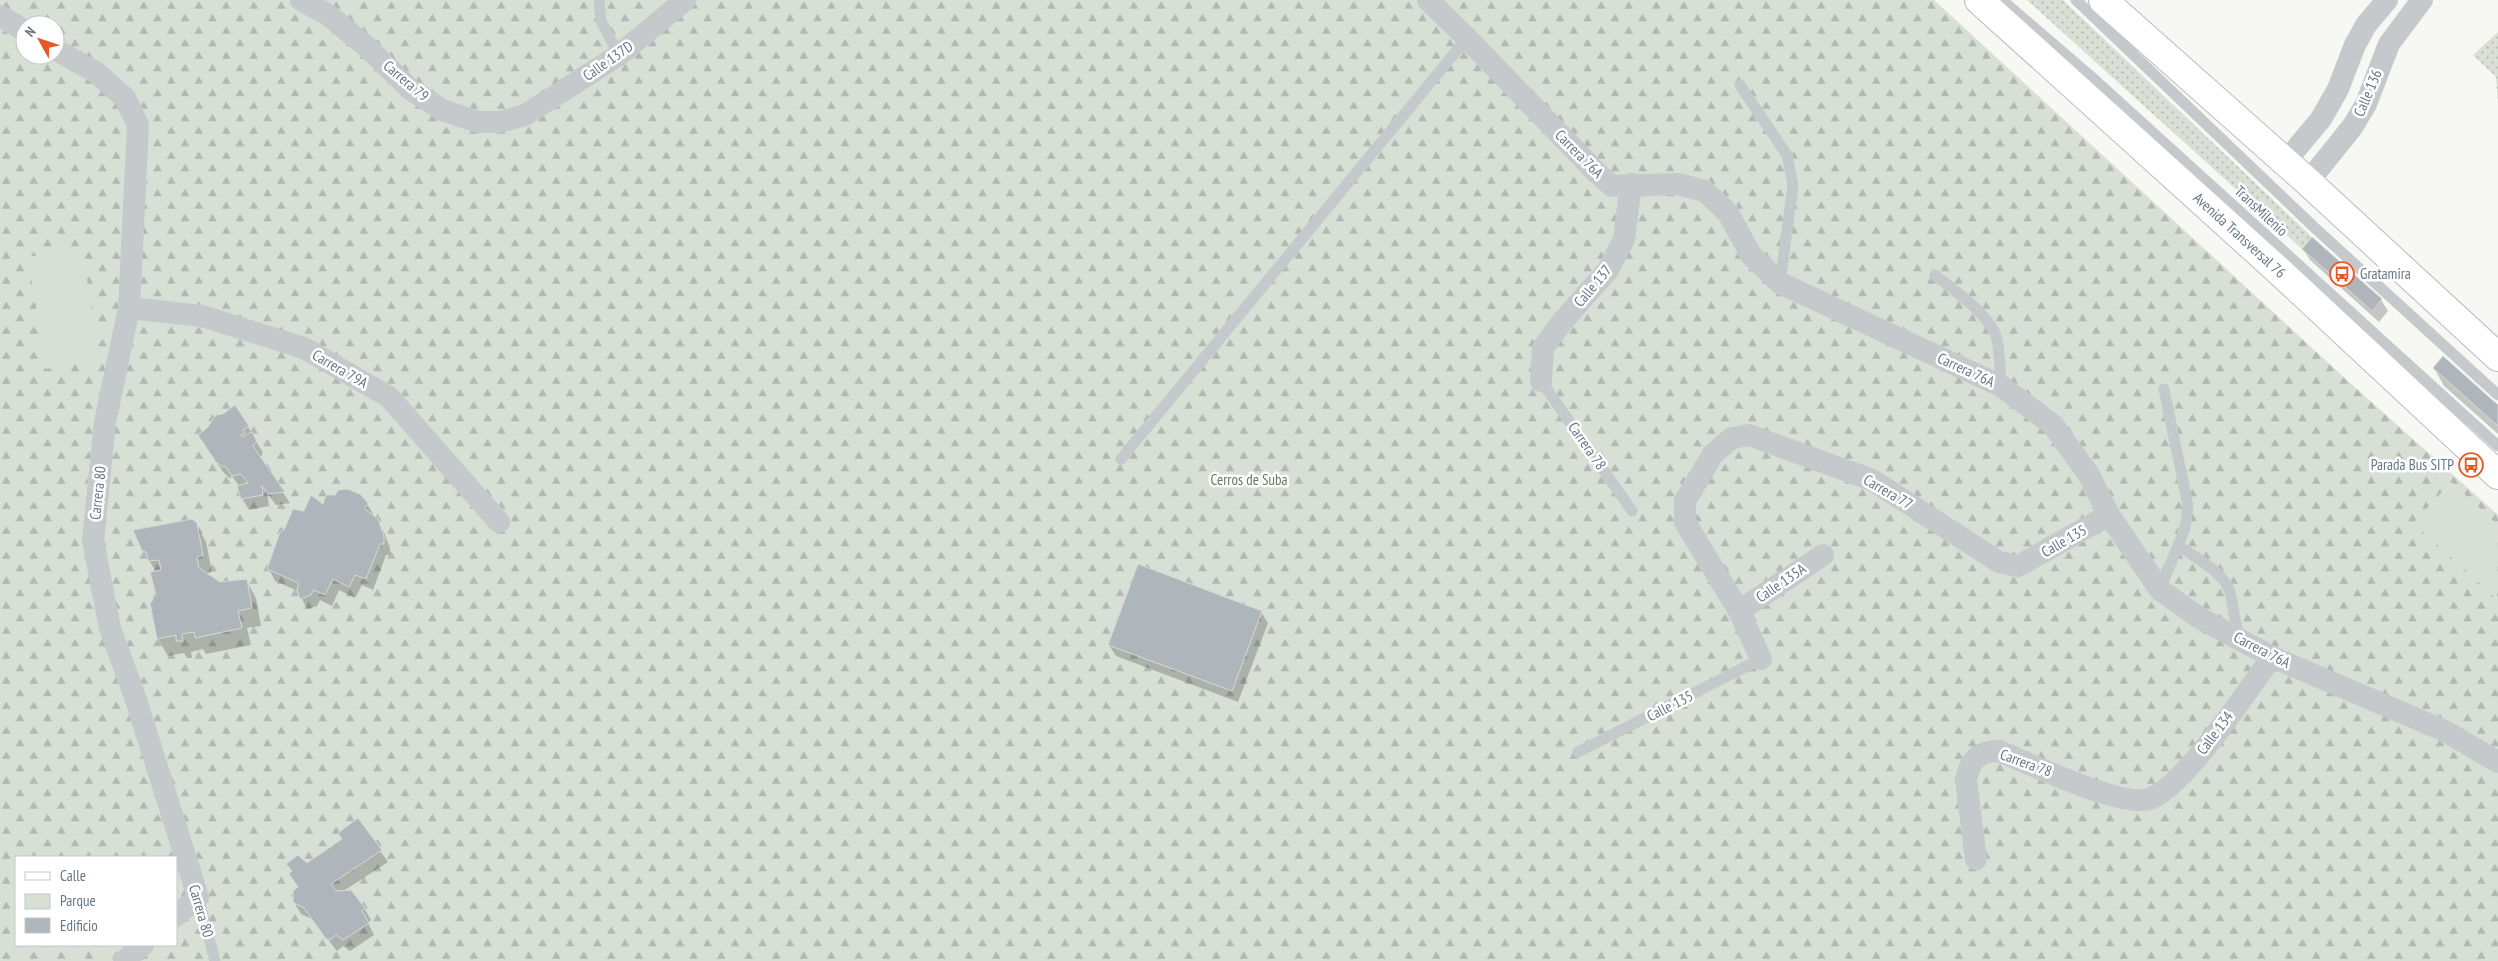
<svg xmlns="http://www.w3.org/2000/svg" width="2498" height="961" viewBox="0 0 2498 961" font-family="'PT Sans Narrow',sans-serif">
  <defs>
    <pattern id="green-dots" width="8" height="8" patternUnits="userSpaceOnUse" patternTransform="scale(1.25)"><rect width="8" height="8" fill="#d8dfd5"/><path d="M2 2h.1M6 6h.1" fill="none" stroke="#b3b9b2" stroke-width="1.8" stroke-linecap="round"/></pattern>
    <pattern id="forest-firs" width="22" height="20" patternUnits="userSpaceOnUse" patternTransform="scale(1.25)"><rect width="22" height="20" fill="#d8dfd5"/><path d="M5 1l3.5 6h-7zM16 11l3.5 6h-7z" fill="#b3b9b2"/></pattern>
  </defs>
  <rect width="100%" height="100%" fill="#f7f7f4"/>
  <g fill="url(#green-dots)">
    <polygon points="2027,0 2063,0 2312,237 2302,249"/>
    <polygon points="2498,32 2498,104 2496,77 2473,55"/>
  </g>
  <path fill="url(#forest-firs)" fill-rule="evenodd" d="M 0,0 L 1934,0 L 2348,381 L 2498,515 L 2498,961 L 0,961 ZM 25,25 L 55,25 L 55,55 L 25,55 ZM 16,857 L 176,857 L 176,945 L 16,945 Z"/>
  <g fill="#d8dfd5">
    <polygon points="82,248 100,360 46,369 28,257"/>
    <polygon points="2451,482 2498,525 2497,599 2413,523"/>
  </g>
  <g fill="#0003">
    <polygon points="2303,249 2381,300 2388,311 2379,322 2310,260"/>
    <polygon points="2434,368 2498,407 2498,434 2444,386"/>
    <polygon points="248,427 263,453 260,458 290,503 276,505 267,493 269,506 249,510 242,498 239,486 232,476 230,478 224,473 206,447"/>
    <polygon points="367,504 384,532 390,548 390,555 386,555 373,590 362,585 355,598 339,590 332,606 320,600 317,606 307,609 298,591 275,581 269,569 285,531 305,512 324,506"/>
    <polygon points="196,524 206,542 212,572 206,574 219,584 246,580 256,598 261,626 247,628 251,645 206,654 203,649 191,652 192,658 187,658 184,653 168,656 158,639 156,572 143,550"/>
    <polygon points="1261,612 1268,623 1238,702 1116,656 1109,645"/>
    <polygon points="358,820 388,862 342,892 364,908 371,920 368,923 374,935 350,951 343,946 337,951 312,919 301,914 294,902 299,888 290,874 344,839"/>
  </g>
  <g fill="#aeb5bb" stroke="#d9d9d7">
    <polygon points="2312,237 2382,299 2372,311 2302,249"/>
    <polygon points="2443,356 2498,405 2498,426 2433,368"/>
    <polygon points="235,405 249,426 243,430 245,433 241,435 242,437 252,432 257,441 253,446 285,492 268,494 262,486 263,495 241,499 237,486 248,483 241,474 232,476 225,466 223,467 216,462 198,435 207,428 216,415 223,414"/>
    <polygon points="347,489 360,494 368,503 365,509 378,519 384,536 384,544 380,544 366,579 355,575 349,587 333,579 325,595 313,590 311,595 300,599 297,589 299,583 267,569 280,532 284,530 293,509 304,511 311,495 323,504 326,495 335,495 338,490"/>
    <polygon points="192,519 197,523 203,555 197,557 199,568 220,582 247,579 252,608 238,611 242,628 195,638 194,632 182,634 183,641 176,641 176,635 157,639 150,603 153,600 153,596 156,595 150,572 161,570 159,560 148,561 146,552 142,551 133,530"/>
    <polygon points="1138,564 1262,611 1232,691 1108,645"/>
    <polygon points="358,818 382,850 331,884 336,891 351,890 365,908 362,911 369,923 343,940 336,935 330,940 326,939 304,908 293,902 293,891 298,887 289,874 292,871 286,864 298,855 307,863 342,839 338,833"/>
  </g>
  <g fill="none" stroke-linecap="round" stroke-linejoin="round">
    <g stroke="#b8bcc0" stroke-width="30">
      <g id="primary">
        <path id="s1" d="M 1979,0 L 2279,271 L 2498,475"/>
        <polyline points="2103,0 2308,182 2498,357"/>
      </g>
    </g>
    <g stroke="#c5c9cc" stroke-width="11">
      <polyline points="599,0 601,21 619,55"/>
      <polyline points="2002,0 2095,80 2498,446"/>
      <polyline points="2076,0 2315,228 2498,395"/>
      <polyline points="1740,85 1787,155 1793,185 1780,283"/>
      <path d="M 1935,275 C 1953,290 1991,315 1997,339 C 2000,354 2000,371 2001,386"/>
      <polyline points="1541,381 1632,511"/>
      <polyline points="1121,459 1467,38"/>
      <path d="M 2178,545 C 2195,558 2227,573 2231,596 C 2235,613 2233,620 2240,638"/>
      <polyline points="2160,590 2185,528 2188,506 2164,389"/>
      <polyline points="1578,752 1761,659"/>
      <polyline points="198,897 215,961"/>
    </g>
    <g stroke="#c5c9cc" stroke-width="22">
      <polyline points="301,0 327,14 367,47 410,89 442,110 478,122 500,122 525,115 619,55 685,0"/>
      <polyline points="1428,0 1467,38 1597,173 1612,186 1678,184 1705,191 1728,213 1751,255 1780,283 2001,386 2053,425 2089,475 2109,515 2160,590 2198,617 2272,657 2445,731 2498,762"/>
      <polyline points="0,16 25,31"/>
      <polyline points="55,49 97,73 125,98 138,125 129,308 105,422 93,541 110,628 135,697 198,897 176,916"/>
      <polyline points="2285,162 2321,119 2338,89 2355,45 2366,25 2387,0"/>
      <polyline points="2308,182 2353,126 2366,104 2389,44 2422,0"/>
      <polyline points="129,308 202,316 304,348 389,397 499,522"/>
      <polyline points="1541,381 1543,348 1562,322 1608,270 1624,239 1631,184"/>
      <polyline points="1739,611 1823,555"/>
      <polyline points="1761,659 1739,611 1685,522 1685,501 1713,454 1732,438 1749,435 1872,480 1999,562 2018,566 2109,515"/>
      <path d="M 1976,859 L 1966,780 C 1970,760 1978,751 1999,751 C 2028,763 2122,808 2149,799 C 2184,788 2248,689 2272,657"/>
      <polyline points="124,961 143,945"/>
    </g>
    <use href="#primary" stroke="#fff" stroke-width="28"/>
  </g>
  <defs>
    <g id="bus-ring" transform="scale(1.25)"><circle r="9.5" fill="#fff" stroke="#e75824" stroke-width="1.5"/><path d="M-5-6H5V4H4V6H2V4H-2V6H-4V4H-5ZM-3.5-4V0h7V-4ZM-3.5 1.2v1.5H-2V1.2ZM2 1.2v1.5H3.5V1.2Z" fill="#e75824"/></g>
  </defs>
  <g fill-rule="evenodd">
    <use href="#bus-ring" x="2342" y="274"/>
    <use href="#bus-ring" x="2471" y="465"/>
  </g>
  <g text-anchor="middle" stroke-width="5" stroke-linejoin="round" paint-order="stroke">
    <g font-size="15" fill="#657686" stroke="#fff">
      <text transform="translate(608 61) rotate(-35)" y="5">Calle 137D</text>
      <text transform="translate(406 81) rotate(40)" y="5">Carrera 79</text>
      <text transform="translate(2368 93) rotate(-67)" y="5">Calle 136</text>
      <text transform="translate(1579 154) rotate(45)" y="5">Carrera 76A</text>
      <text transform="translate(2261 211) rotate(43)" y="5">TransMilenio</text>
      <text dy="5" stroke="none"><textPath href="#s1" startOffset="351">Avenida Transversal 76</textPath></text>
      <text transform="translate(1593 286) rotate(-50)" y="5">Calle 137</text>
      <text transform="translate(340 369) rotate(30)" y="5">Carrera 79A</text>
      <text transform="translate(1966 370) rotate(25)" y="5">Carrera 76A</text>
      <text transform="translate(1587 446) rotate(55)" y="5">Carrera 78</text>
      <text transform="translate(1888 492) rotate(30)" y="5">Carrera 77</text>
      <text transform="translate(98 493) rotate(-84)" y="5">Carrera 80</text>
      <text transform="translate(2064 541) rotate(-30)" y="5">Calle 135</text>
      <text transform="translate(1781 583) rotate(-34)" y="5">Calle 135A</text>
      <text transform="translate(2262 650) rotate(27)" y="5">Carrera 76A</text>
      <text transform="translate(1670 706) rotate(-27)" y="5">Calle 135</text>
      <text transform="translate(2215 733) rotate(-53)" y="5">Calle 134</text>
      <text transform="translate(2026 763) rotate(20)" y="5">Carrera 78</text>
      <text transform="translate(201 911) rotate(74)" y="5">Carrera 80</text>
    </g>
    <g font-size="15" fill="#657686" stroke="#fff" text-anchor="start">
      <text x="2360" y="279">Gratamira</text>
      <text x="2454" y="470" text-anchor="end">Parada Bus SITP</text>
    </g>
    <g font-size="15" fill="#657860" stroke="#fff">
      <text x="1249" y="485">Cerros de Suba</text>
    </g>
  </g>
  <rect x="15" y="856" width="162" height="90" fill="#ffffff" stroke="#c1c8cf"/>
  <rect x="25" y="872" width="25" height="8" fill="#ffffff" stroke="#c1c8cf"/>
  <text x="60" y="881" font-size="15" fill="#657686">Calle</text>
  <rect x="25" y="894" width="25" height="15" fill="#d8dfd5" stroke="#c1c8cf"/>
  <text x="60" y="906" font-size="15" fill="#657686">Parque</text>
  <rect x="25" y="918" width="25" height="15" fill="#aeb5bb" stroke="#c1c8cf"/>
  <text x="60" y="931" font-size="15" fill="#657686">Edificio</text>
  <g transform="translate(40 40) rotate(310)"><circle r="24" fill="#ffffff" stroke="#c1c8cf"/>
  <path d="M0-4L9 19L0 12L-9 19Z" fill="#e75824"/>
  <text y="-8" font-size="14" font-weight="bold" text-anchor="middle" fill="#657686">N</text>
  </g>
</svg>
